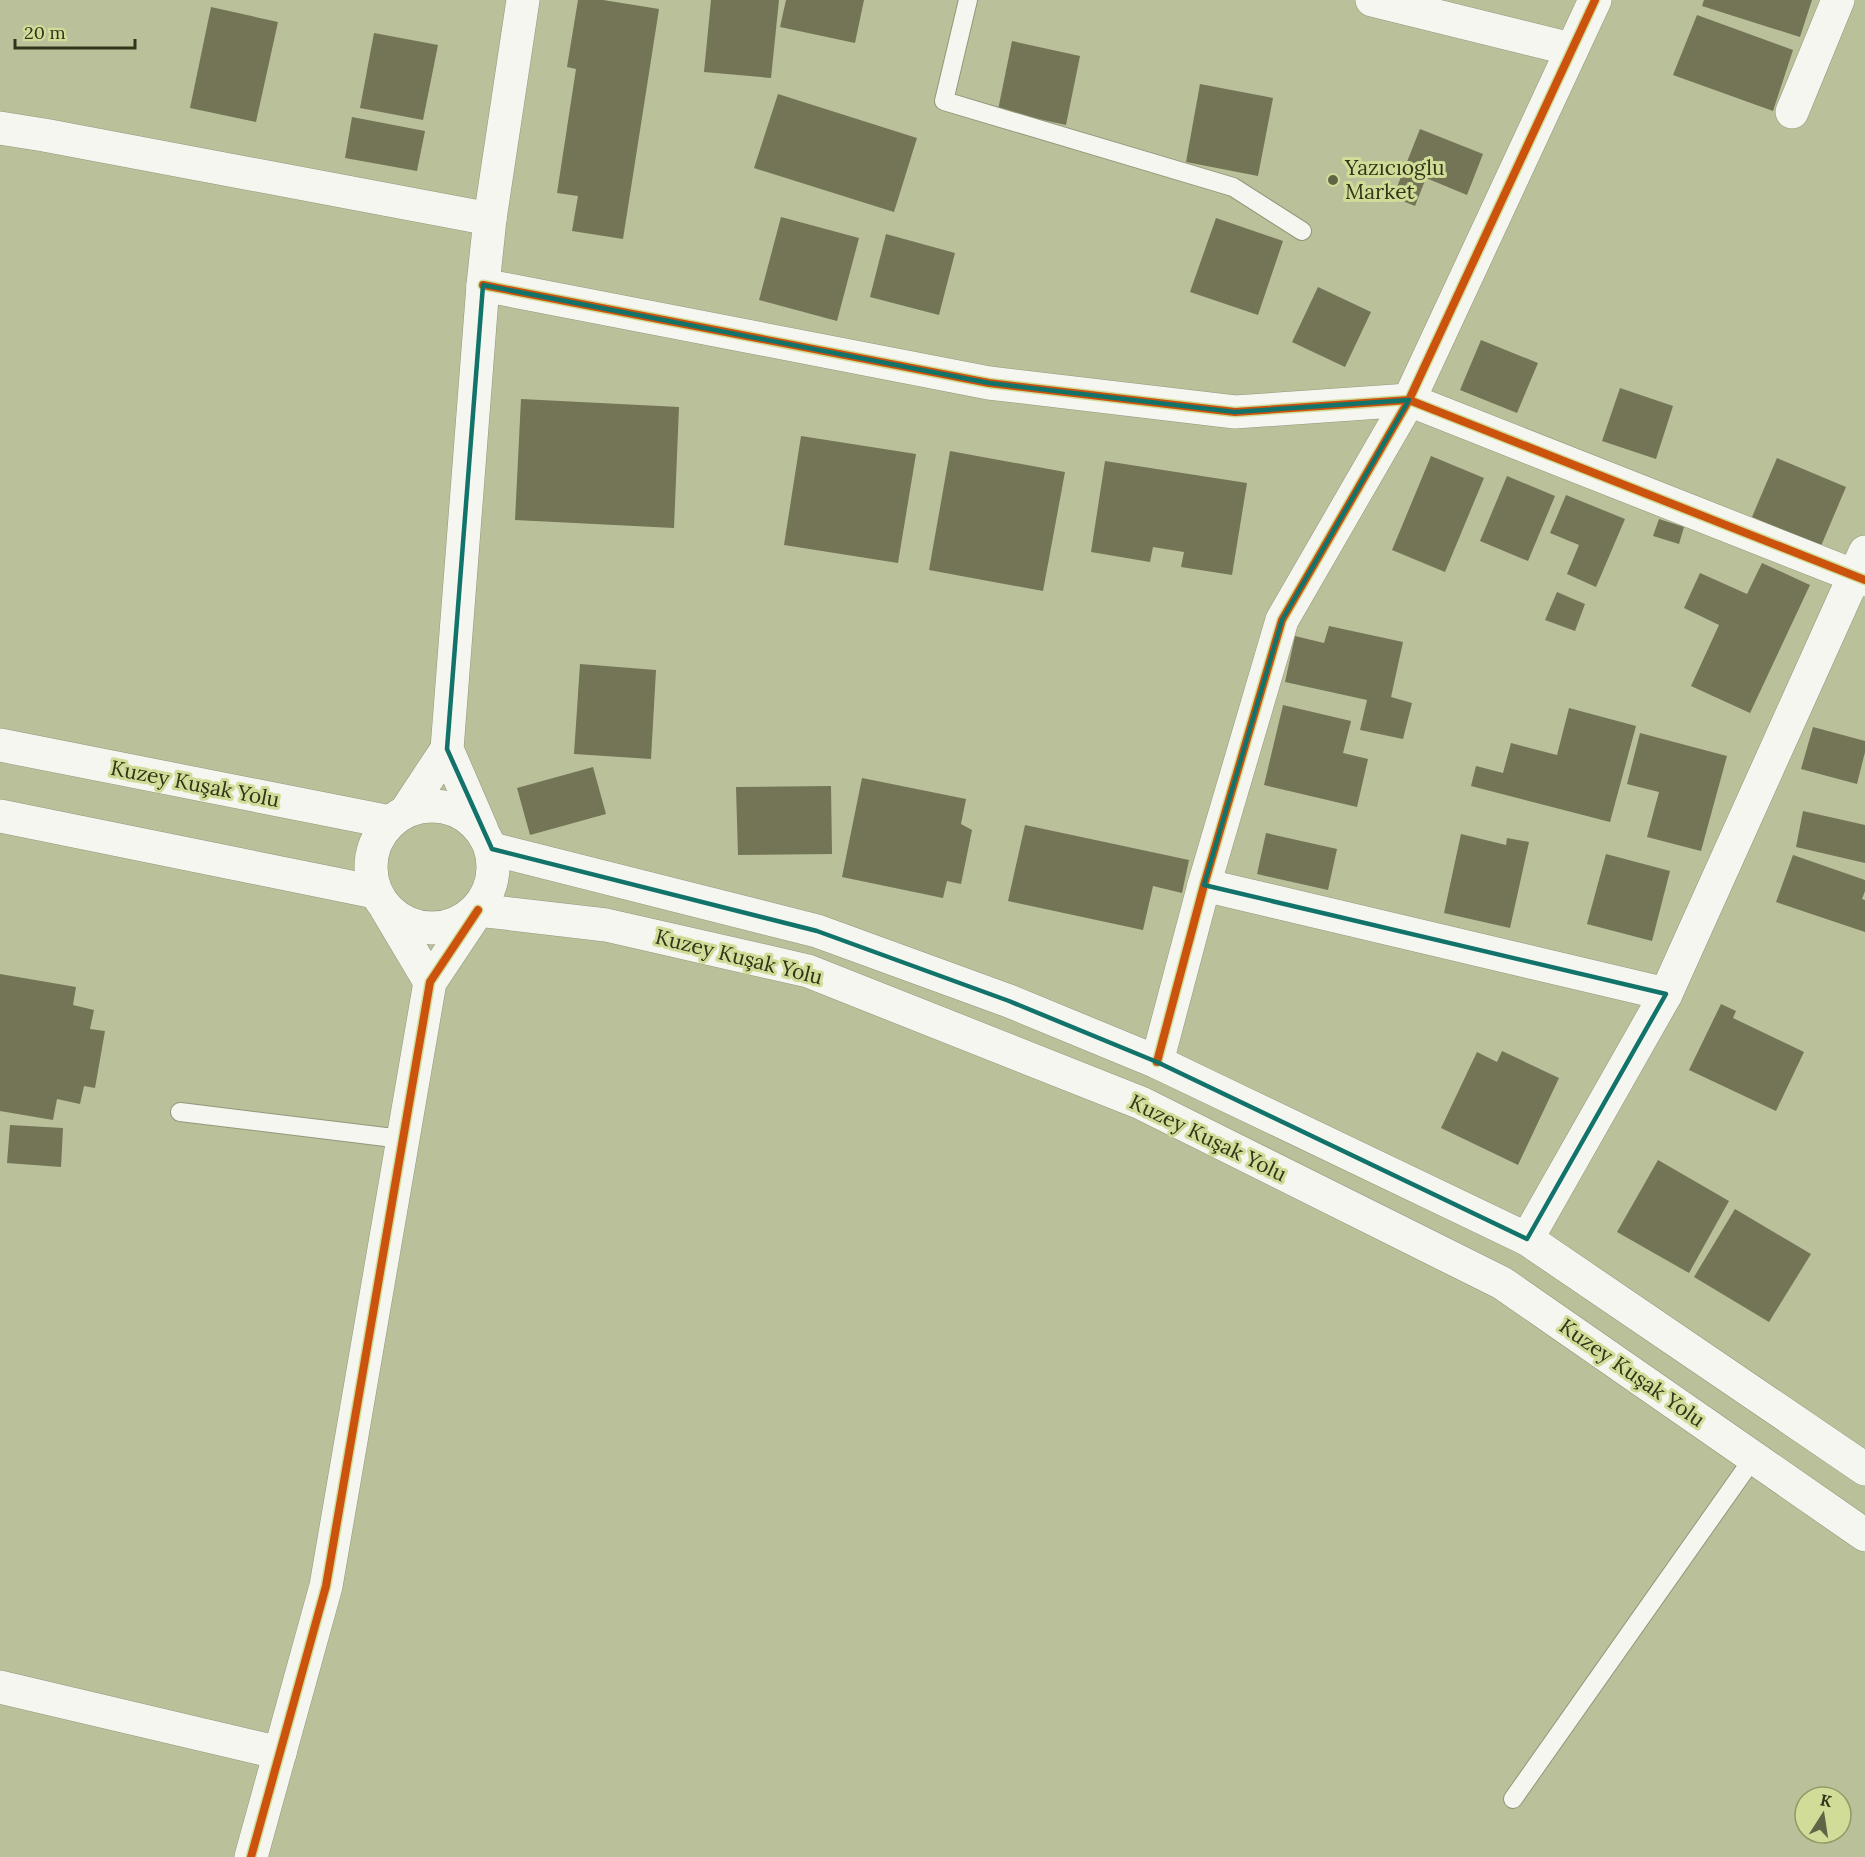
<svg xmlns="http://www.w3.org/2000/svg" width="1865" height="1857" viewBox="0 0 1865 1857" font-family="Lora,serif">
  <rect width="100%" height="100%" fill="#bac09a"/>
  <g fill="#747457">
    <polygon points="578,0 603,0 659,9 623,239 572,231 578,196 557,193 576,69 567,67"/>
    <polygon points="711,0 779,0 771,78 704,72"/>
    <polygon points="786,0 864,0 855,43 780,27"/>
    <polygon points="1704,0 1812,0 1800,37 1702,6"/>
    <polygon points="211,7 278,22 256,122 190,108"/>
    <polygon points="1697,15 1793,50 1773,111 1673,75"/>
    <polygon points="374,33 438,45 423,120 360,108"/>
    <polygon points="1012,41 1080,56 1066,125 998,110"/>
    <polygon points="1200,84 1273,98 1258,176 1186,162"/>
    <polygon points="778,94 917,138 894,212 754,168"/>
    <polygon points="352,117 425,131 417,171 345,158"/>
    <polygon points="1420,129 1483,154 1467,195 1426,178 1415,206 1393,197"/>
    <polygon points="781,217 859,238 837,321 759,300"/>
    <polygon points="1216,218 1283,241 1258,315 1190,292"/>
    <polygon points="886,234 955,253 939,315 870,297"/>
    <polygon points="1318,287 1371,312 1345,367 1292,342"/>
    <polygon points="1481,340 1538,363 1517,413 1460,390"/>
    <polygon points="1620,388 1673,406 1656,459 1602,441"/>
    <polygon points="521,399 679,407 674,528 515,520"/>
    <polygon points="801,436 916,454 898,563 784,545"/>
    <polygon points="950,451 1065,472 1043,591 929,570"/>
    <polygon points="1431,456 1484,478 1445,572 1392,550"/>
    <polygon points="1777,458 1846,487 1821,546 1752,517"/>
    <polygon points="1105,461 1247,483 1232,575 1181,567 1184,552 1153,547 1150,562 1091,552"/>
    <polygon points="1507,476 1555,496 1528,561 1480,541"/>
    <polygon points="1566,495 1625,519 1596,587 1567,574 1579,545 1550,533"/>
    <polygon points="1659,519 1684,527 1679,544 1653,536"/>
    <polygon points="1762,563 1810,585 1750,713 1691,686 1719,625 1684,608 1700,573 1747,594"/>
    <polygon points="1557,592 1585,604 1575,631 1545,620"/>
    <polygon points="1329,626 1403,642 1391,697 1412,703 1403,739 1360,730 1367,700 1285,682 1295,636 1324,643"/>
    <polygon points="580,664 656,670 651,759 574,754"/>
    <polygon points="1283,705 1351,721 1343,753 1368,759 1357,807 1264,785"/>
    <polygon points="1569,708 1636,726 1610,822 1471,786 1476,766 1503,773 1511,743 1557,755"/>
    <polygon points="1813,727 1865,741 1865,752 1857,784 1801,769"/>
    <polygon points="1640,733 1727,756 1701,851 1647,837 1659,792 1627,784"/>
    <polygon points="593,767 606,814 530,835 517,788"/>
    <polygon points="862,778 966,799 961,824 972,830 961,884 947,881 943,898 842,877"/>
    <polygon points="831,786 832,854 738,855 736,787"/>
    <polygon points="1803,811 1865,825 1865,863 1796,847"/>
    <polygon points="1025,825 1189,860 1182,893 1153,886 1143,930 1008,901"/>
    <polygon points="1266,833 1337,849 1328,890 1257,874"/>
    <polygon points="1461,834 1506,845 1507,838 1529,842 1510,928 1444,913"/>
    <polygon points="1606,854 1670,871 1652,941 1587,924"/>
    <polygon points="1793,855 1865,880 1865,891 1862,899 1865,900 1865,932 1776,902"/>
    <polygon points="0,974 76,987 73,1005 94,1010 90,1029 105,1031 95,1088 84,1086 80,1104 57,1099 53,1120 0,1111"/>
    <polygon points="1721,1004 1736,1011 1733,1018 1804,1052 1776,1111 1689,1070"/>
    <polygon points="1502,1051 1559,1078 1518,1165 1441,1128 1477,1052 1497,1062"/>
    <polygon points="10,1125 63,1128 61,1167 7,1163"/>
    <polygon points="1658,1160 1729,1201 1689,1273 1617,1232"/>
    <polygon points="1735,1209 1811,1254 1769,1322 1694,1277"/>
  </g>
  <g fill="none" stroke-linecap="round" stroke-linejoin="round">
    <g stroke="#93977a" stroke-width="20">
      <g id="service">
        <polyline points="968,0 944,101 1233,187 1302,231"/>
        <polyline points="180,1112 402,1139"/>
        <polyline points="1513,1799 1754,1457"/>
      </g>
    </g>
    <g stroke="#93977a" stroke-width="34">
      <g id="minor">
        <polyline points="1372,0 1571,49"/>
        <polyline points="1792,112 1838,0"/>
        <polyline points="0,128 44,135 490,219"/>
        <polyline points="483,285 989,383 1235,412 1409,400 1865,580"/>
        <polyline points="406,811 447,749"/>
        <polyline points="482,830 447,749 483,285 490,219 523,0"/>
        <polyline points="1204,885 1666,994"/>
        <polyline points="386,908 430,982"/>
        <polyline points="1157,1062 1204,885 1282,620 1409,400 1595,0"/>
        <polyline points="1527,1239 1666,994 1865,552"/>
        <polyline points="0,1687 280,1753"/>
        <polyline points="251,1857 326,1586 430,982 478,910"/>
      </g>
    </g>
    <g stroke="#93977a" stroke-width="34">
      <g id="secondary">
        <polyline points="0,745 390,822"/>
        <circle cx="432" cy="867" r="61"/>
        <polyline points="0,816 375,892"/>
        <polyline points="492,849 817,931 1009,1001 1157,1062 1527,1239 1865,1469"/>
        <polyline points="478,910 606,925 808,971 1141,1103 1502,1283 1865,1535"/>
      </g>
    </g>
    <use href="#service" stroke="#f5f6f0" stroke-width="18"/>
    <use href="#minor" stroke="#f5f6f0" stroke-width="33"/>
    <use href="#secondary" stroke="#f5f6f0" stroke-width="33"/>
    <g stroke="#d1dc98" stroke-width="11">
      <g id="cycleway">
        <polyline points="483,285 989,383 1235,412 1409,400 1865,580"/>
        <polyline points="1157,1062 1204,885 1282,620 1409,400 1595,0"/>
        <polyline points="251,1857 326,1586 430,982 478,910"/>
      </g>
    </g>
    <use href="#cycleway" stroke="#cc530e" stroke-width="8"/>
  </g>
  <path fill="none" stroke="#11736a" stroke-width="4.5" stroke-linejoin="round" d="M 483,285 L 989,383 L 1235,412 L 1409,400 L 1282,620 L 1204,885 L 1666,994 L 1527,1239 L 1157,1062 L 1009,1001 L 817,931 L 492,849 L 447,749 Z"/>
  <circle fill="#606546" stroke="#d1dc98" stroke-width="2" cx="1333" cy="180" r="6"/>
  <g text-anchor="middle" stroke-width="6" stroke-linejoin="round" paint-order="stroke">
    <g font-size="21" fill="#303419" stroke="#d1dc98" text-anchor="start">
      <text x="1345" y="175">Yazıcıoglu<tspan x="1345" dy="24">Market</tspan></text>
    </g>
    <g font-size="21" fill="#303419" stroke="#d1dc98">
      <text transform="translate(195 784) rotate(11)" y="7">Kuzey Kuşak Yolu</text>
      <text transform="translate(739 957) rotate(14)" y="7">Kuzey Kuşak Yolu</text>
      <text transform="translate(1208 1138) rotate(26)" y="7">Kuzey Kuşak Yolu</text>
      <text transform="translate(1632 1373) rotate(35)" y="7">Kuzey Kuşak Yolu</text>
    </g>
  </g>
  <g transform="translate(1823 1815) rotate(12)"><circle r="28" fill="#d1dc98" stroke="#919965" stroke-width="1.5"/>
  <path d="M0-4.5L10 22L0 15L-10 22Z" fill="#606546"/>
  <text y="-9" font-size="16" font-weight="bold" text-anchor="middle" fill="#303419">K</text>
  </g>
  <path d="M15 39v9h120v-9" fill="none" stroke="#303419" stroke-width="3"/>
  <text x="24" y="39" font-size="18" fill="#303419" stroke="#d1dc98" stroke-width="4.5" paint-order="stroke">20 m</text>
</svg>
